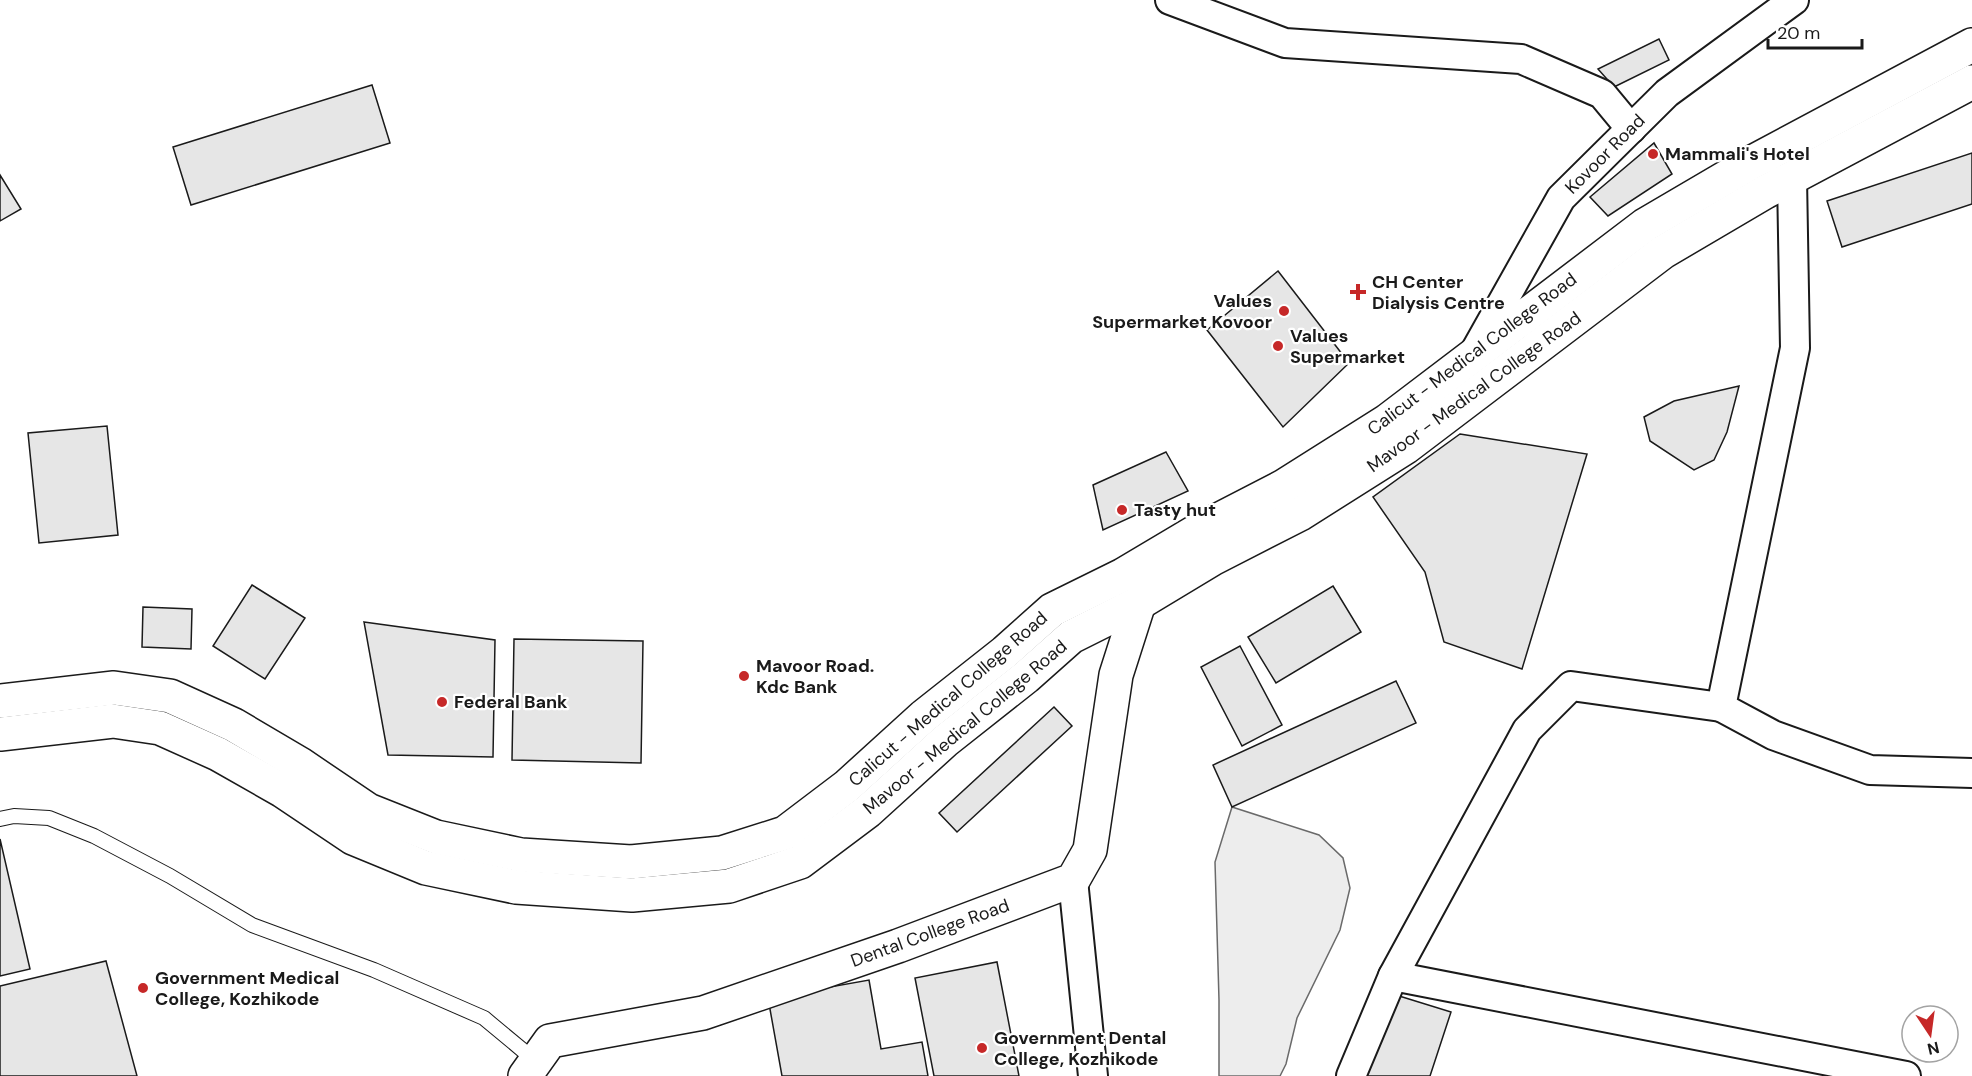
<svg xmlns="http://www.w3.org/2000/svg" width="1972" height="1076" viewBox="0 0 1972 1076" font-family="'DM Sans',sans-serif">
  <rect width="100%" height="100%" fill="#fff"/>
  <polygon fill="#ededed" stroke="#6a6a6a" stroke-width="1.5" points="1232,807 1319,835 1343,858 1350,888 1340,930 1297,1018 1286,1064 1280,1076 1219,1076 1219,1000 1215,862"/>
  <g fill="#e6e6e6" stroke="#1a1a1a" stroke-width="1.5">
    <polygon points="1659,39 1669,60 1614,87 1598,69"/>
    <polygon points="372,85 390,143 191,205 173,147"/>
    <polygon points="1654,143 1672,174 1608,216 1590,197"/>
    <polygon points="1972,153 1972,204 1842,247 1827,201"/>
    <polygon points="0,175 21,209 0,221"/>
    <polygon points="1278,271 1349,363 1283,427 1207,330"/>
    <polygon points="1739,386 1727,432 1714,460 1694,470 1650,441 1644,417 1674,401"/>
    <polygon points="107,426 118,535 39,543 28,433"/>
    <polygon points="1460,434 1587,454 1522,669 1444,642 1425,572 1373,497"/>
    <polygon points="1166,452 1188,491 1103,530 1093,485"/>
    <polygon points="252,585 305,618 265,679 213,646"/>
    <polygon points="1333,586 1361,632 1276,683 1248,637"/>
    <polygon points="143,607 192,609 191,649 142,647"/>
    <polygon points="364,622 495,640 493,757 388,755"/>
    <polygon points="514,639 643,641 641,763 512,760"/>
    <polygon points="1240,646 1282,725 1242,746 1201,667"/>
    <polygon points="1396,681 1416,723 1232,807 1213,765"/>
    <polygon points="1054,707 1072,726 957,832 939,813"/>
    <polygon points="0,839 30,969 0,976"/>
    <polygon points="106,961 137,1076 0,1076 0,986"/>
    <polygon points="997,962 1019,1076 934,1076 915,978"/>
    <polygon points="869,980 881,1049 922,1042 928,1076 782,1076 768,998"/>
    <polygon points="1383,991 1451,1012 1430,1076 1356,1076"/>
  </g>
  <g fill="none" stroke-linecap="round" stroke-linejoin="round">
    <g stroke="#1a1a1a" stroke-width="16">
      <polyline id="lane" points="0,819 14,816 49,818 94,836 170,876 252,925 374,970 484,1018 526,1053 538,1058"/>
    </g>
    <g stroke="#1a1a1a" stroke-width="32">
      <g id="street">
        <polyline points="1170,0 1285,43 1521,59 1602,94 1631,129"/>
        <polyline points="1792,178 1795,348 1721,707 1773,735 1870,770 1972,773"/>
        <polyline points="1474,353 1561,198 1667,93 1794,0"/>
        <polyline points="1073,880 1093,1076"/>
        <polyline points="1393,976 1906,1076"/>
        <polyline points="1351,1076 1393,976 1527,730 1571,686 1721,707"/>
      </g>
    </g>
    <g stroke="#1a1a1a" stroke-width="36">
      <g id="secondary">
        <polyline points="0,701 114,688 170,696 234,725 300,764 368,810 436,837 521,855 631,862 722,853 785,833 847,786 924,716 1005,652 1052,610 1123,575 1197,531 1284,486 1387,421 1645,225 1749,164 1972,45"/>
        <polyline points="0,734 113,721 160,728 218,754 283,791 353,838 426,868 516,887 632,895 729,886 800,862 868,811 945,741 1026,677 1071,637 1139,603 1212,559 1300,514 1406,447 1663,252 1765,192 1972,82"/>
        <polyline points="525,1076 550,1041 703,1013 898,946 1073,880 1090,850 1116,675 1139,603"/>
      </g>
    </g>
    <use href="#lane" stroke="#fff" stroke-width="14"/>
    <use href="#street" stroke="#fff" stroke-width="28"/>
    <use href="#secondary" stroke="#fff" stroke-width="33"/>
  </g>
  <g fill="#c62828" stroke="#fff" stroke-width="2">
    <circle cx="1653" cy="154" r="6"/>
    <path d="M1355 283h6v6h6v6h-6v6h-6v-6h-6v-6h6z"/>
    <circle cx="1284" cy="311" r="6"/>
    <circle cx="1278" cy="346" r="6"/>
    <circle cx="1122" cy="510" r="6"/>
    <circle cx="744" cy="676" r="6"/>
    <circle cx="442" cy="702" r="6"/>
    <circle cx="143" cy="988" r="6"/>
    <circle cx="982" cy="1048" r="6"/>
  </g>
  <g text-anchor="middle" stroke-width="4.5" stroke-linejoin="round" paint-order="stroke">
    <g font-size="18" fill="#1a1a1a" stroke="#fff">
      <text transform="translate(1605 154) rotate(-45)" y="6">Kovoor Road</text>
      <text transform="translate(1472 354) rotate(-37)" y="6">Calicut - Medical College Road</text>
      <text transform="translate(1474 392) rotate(-36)" y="6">Mavoor - Medical College Road</text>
      <text transform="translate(948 699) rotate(-41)" y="6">Calicut - Medical College Road</text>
      <text transform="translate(965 727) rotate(-40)" y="6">Mavoor - Medical College Road</text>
      <text transform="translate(930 933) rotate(-20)" y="6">Dental College Road</text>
    </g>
    <g font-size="18" font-weight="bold" fill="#1a1a1a" stroke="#fff" text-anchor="start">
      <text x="1665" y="160">Mammali's Hotel</text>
      <text x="1372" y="288">CH Center<tspan x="1372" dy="21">Dialysis Centre</tspan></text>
      <text x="1272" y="307" text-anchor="end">Values<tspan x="1272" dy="21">Supermarket Kovoor</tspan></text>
      <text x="1290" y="342">Values<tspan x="1290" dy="21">Supermarket</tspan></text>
      <text x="1134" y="516">Tasty hut</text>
      <text x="756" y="672">Mavoor Road.<tspan x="756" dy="21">Kdc Bank</tspan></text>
      <text x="454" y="708">Federal Bank</text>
      <text x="155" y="984">Government Medical<tspan x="155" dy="21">College, Kozhikode</tspan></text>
      <text x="994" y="1044">Government Dental<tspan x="994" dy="21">College, Kozhikode</tspan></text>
    </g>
  </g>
  <g transform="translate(1930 1034) rotate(167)"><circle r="28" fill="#ffffff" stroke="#a3a3a3" stroke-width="1.5"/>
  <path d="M0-4.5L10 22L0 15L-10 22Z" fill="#c62828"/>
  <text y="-9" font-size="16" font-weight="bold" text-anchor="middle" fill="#1a1a1a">N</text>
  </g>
  <path d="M1768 39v9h94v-9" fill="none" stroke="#1a1a1a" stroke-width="3"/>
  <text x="1777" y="39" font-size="18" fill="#1a1a1a" stroke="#ffffff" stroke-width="4.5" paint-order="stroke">20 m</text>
</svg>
